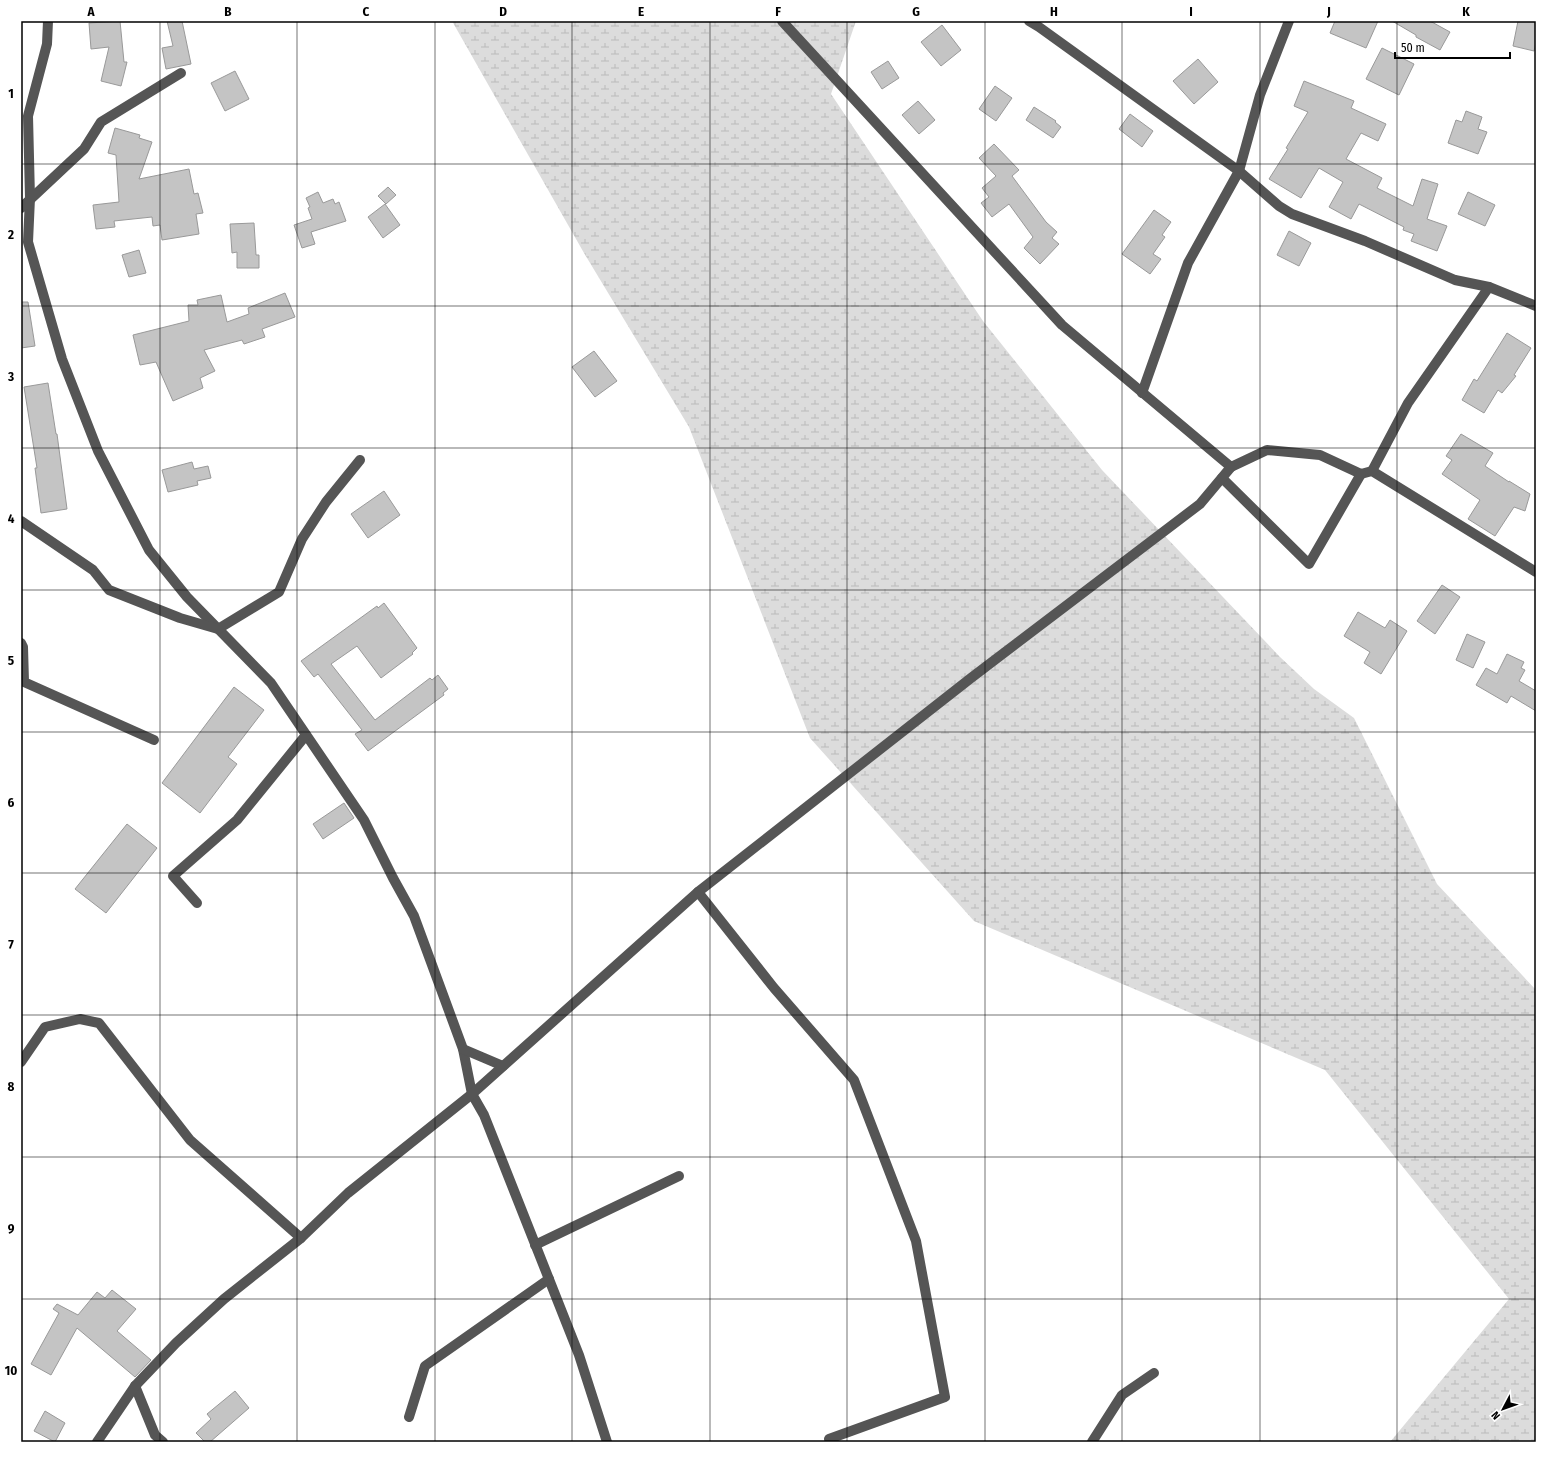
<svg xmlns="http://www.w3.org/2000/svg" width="1557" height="1463" viewBox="0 0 1557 1463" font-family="'Fira Sans Condensed',sans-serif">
  <defs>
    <pattern id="wetland-marsh" width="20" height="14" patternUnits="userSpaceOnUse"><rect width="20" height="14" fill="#dcdcdc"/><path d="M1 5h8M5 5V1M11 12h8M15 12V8" fill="none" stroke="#bbb"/></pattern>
  </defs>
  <rect width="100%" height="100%" fill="#fff"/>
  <polygon fill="url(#wetland-marsh)" points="452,21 856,21 831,94 983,321 1102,470 1280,657 1314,689 1354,718 1437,884 1536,990 1536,1442 1390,1442 1509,1299 1325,1070 974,921 810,738 689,427 584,253"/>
  <g fill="#c4c4c4" stroke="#999">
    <polygon points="120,21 124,62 127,62 121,86 101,81 109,47 91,49 89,23"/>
    <polygon points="167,21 182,21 191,64 166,69 162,48 173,46"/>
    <polygon points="1335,21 1378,21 1366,48 1330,33"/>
    <polygon points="1392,21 1430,21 1450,32 1440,50 1416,37 1416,35"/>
    <polygon points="1518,21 1536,21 1536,42 1534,51 1513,46"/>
    <polygon points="942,25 961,50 941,66 921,42"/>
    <polygon points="1382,48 1414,64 1399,95 1366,79"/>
    <polygon points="1198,59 1218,82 1194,104 1173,81"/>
    <polygon points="888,61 899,78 882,89 871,72"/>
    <polygon points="235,71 249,99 225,111 211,83"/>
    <polygon points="1304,81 1354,101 1351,108 1386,124 1378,141 1361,133 1346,159 1382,178 1377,188 1413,206 1422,179 1438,184 1427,219 1447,226 1437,251 1411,241 1414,234 1403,230 1404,227 1359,204 1351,219 1329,207 1343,182 1319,168 1301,198 1269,179 1288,149 1286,148 1308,112 1294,106"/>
    <polygon points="995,86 1012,98 996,121 979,109"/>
    <polygon points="918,101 935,120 919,134 902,115"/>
    <polygon points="1034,107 1056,121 1055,122 1061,127 1053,138 1026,120"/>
    <polygon points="1466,111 1482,117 1478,129 1487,132 1478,154 1448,143 1456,120 1462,122"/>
    <polygon points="1130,114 1153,131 1142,147 1119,129"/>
    <polygon points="115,128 140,135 139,138 152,142 139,179 189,169 194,194 198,193 203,213 196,214 199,234 162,240 160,225 153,226 152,217 114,221 115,227 96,229 93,205 119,202 116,155 108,153"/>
    <polygon points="994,144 1019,170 1012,176 1046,222 1057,232 1052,238 1059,244 1040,264 1024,248 1033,237 1009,204 992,217 981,203 989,197 982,188 996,176 979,158"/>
    <polygon points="388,187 396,195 386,204 378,196"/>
    <polygon points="318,192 323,203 333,199 335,204 339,202 346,221 311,232 315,244 302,248 294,225 312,219 308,208 310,207 306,198"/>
    <polygon points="1468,192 1495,205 1485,226 1458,214"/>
    <polygon points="385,204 400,225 383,238 368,217"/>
    <polygon points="1154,210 1171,222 1162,235 1165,237 1153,254 1161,259 1150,274 1122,254"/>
    <polygon points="254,223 256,255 259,255 259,268 237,268 237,252 232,253 230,224"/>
    <polygon points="1289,231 1311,243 1299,266 1277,255"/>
    <polygon points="139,250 146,273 129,277 122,255"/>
    <polygon points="285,293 295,317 262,329 265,337 244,344 242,340 204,350 215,371 200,378 203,388 173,401 156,362 140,365 133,335 189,321 188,305 198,305 197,300 221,295 227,322 249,314 248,308"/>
    <polygon points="21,302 28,302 35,346 21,348"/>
    <polygon points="1507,333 1531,348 1514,375 1516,376 1502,393 1498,390 1484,413 1462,400 1474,379 1477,381"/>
    <polygon points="594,351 617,381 595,397 572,367"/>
    <polygon points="48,383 56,434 57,434 67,509 41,513 35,468 37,468 24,387"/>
    <polygon points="1461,434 1493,453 1485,466 1509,482 1509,481 1530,494 1525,511 1514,507 1495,536 1468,519 1480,500 1442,474 1452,460 1446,456"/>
    <polygon points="192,462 194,469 208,466 211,478 197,481 198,485 168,492 162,470"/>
    <polygon points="384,491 400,515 368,538 351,514"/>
    <polygon points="1442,585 1460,597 1435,634 1417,621"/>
    <polygon points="384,603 417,648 412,653 413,654 381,678 357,646 331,664 375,720 430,678 432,680 438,675 448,689 443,693 444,695 368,751 355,734 362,730 318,674 314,677 301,661 377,606 378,608"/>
    <polygon points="1358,612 1385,628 1390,620 1407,631 1381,674 1364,663 1370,652 1344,636"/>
    <polygon points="1467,634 1485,642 1473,668 1456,660"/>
    <polygon points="1507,654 1524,662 1521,668 1525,670 1519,681 1536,691 1536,711 1511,696 1507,703 1476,685 1486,668 1497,674"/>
    <polygon points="234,687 264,710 228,757 237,764 200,813 162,783"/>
    <polygon points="344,803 354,818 323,839 313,824"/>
    <polygon points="127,824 157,848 106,913 75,889"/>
    <polygon points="112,1290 136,1309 117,1331 151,1360 135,1377 77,1328 51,1375 31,1364 59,1313 53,1309 57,1304 78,1315 97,1292 105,1298"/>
    <polygon points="235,1391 249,1408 210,1442 205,1442 196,1433 211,1419 207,1414"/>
    <polygon points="45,1411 65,1423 55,1442 34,1431"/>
  </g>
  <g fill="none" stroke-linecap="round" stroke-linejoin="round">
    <g stroke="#555" stroke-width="10">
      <polyline points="48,21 47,44 28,116 30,198 28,242 62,359 98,451 149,550 187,597 271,683 364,820 393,878 414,916 463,1049 472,1094 484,1115 579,1355 607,1442"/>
      <polyline points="782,21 1062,325 1231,467 1267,450 1320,455 1361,474 1372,471 1536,572"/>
      <polyline points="1029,21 1039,27 1239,171 1279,206 1292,214 1365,241 1455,280 1489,287 1536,306"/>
      <polyline points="21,208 84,149 101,122 181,73"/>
      <polyline points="1142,393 1188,263 1239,171 1260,95 1289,21"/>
      <polyline points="1372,471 1408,403 1489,287"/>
      <polyline points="1222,478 1309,564 1361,474"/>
      <polyline points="21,521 93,570 109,590 180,618 218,629 279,592 302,539 326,502 360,460"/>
      <polyline points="21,643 23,647 24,682 154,740"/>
      <polyline points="698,892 774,988 854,1080 916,1241 945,1397 829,1439"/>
      <polyline points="197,903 173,876 237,820 306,735"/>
      <polyline points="463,1049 503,1066"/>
      <polyline points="21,1062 45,1027 80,1019 99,1023 190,1140 301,1238"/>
      <polyline points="535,1245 679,1176"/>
      <polyline points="135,1386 155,1435 163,1442"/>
      <polyline points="409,1417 425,1366 549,1279"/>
      <polyline points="97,1442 135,1386 176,1343 224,1299 301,1238 348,1193 472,1094 698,892 971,678 1200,504 1231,467"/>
      <polyline points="1092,1442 1122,1395 1154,1373"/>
    </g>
  </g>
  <path fill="none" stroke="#000" stroke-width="1" stroke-opacity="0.55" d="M 160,21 L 160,1442M 297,21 L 297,1442M 435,21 L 435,1442M 572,21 L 572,1442M 710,21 L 710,1442M 847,21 L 847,1442M 985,21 L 985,1442M 1122,21 L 1122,1442M 1260,21 L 1260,1442M 1397,21 L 1397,1442M 21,164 L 1536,164M 21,306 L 1536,306M 21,448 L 1536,448M 21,590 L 1536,590M 21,732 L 1536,732M 21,873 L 1536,873M 21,1015 L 1536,1015M 21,1157 L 1536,1157M 21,1299 L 1536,1299"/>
  <rect width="1557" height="1463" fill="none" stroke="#ffffff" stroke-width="44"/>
  <g transform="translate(1503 1409) rotate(229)" stroke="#ffffff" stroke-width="3" paint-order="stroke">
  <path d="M0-3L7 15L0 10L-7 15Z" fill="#000000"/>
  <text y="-6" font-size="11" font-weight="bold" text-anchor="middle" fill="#000000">N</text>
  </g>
  <path d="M1395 52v6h115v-6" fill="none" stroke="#000000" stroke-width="2"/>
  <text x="1401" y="52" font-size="12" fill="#000000" stroke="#ffffff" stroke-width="3" paint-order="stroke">50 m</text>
  <rect x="22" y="22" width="1513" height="1419" fill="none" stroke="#000" stroke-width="1.5"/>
  <g font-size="13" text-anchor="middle" font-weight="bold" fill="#000">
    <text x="91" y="16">A</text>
    <text x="228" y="16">B</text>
    <text x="366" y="16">C</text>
    <text x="503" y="16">D</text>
    <text x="641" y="16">E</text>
    <text x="778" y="16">F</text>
    <text x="916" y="16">G</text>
    <text x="1054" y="16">H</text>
    <text x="1191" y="16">I</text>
    <text x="1329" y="16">J</text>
    <text x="1466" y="16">K</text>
    <text x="11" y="98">1</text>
    <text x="11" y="239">2</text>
    <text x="11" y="381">3</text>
    <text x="11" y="523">4</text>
    <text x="11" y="665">5</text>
    <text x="11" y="807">6</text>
    <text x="11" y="949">7</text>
    <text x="11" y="1091">8</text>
    <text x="11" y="1233">9</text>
    <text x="11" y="1375">10</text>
  </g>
</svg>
